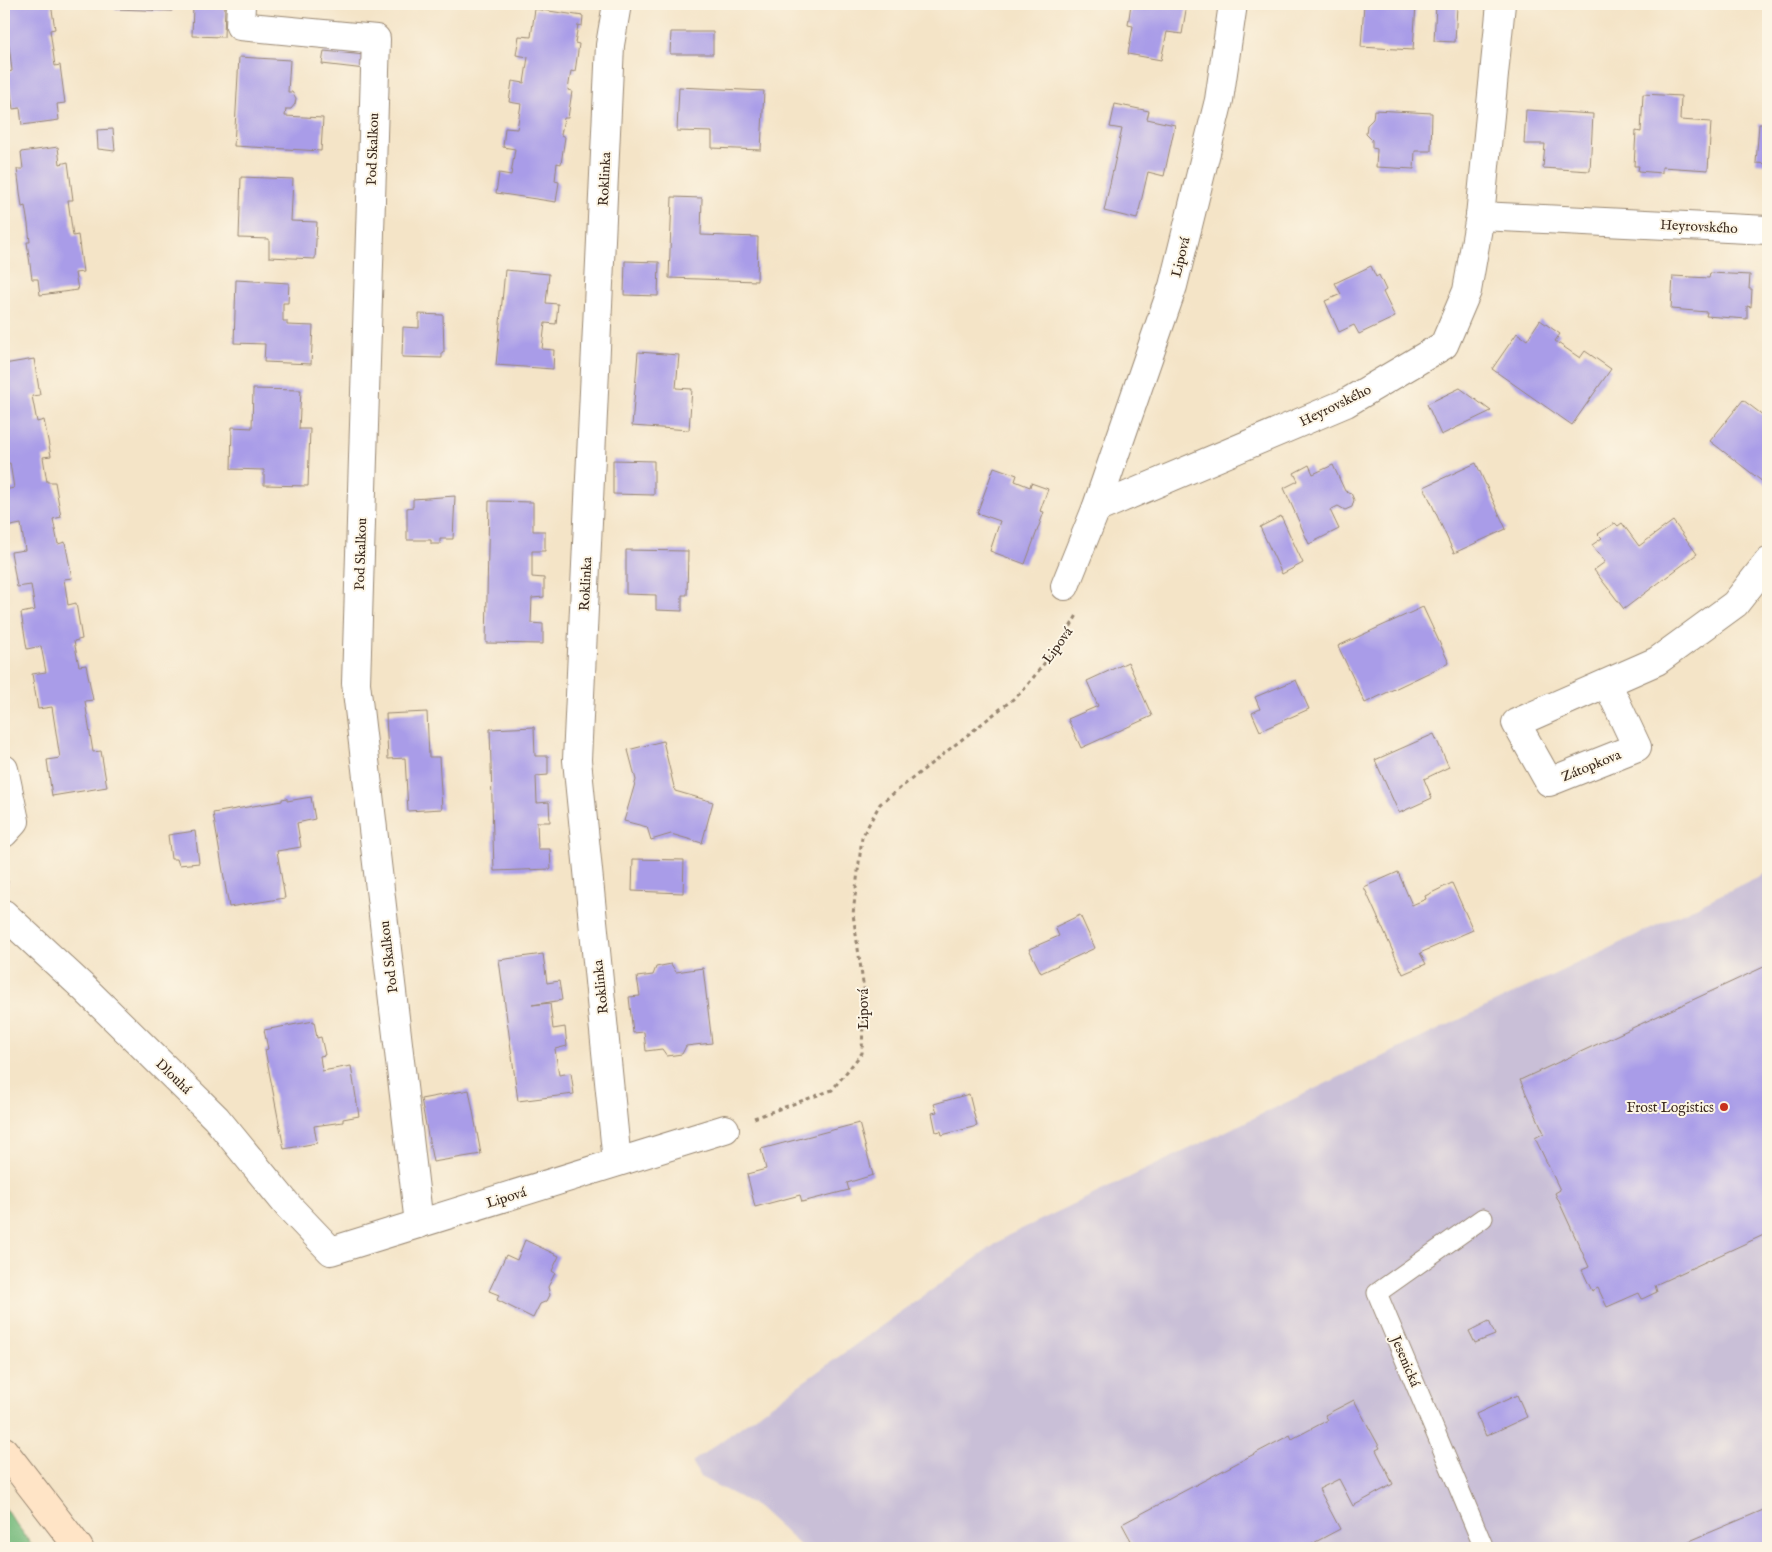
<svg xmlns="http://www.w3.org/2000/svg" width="1772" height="1552" viewBox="0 0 1772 1552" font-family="'IM FELL English',serif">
  <rect width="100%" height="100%" fill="#fcf5e5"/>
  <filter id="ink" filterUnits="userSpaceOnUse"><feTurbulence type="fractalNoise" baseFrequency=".02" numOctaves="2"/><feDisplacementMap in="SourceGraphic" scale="10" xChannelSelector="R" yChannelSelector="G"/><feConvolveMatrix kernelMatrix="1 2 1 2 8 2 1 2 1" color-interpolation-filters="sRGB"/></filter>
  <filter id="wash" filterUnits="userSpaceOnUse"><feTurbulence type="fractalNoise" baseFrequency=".0096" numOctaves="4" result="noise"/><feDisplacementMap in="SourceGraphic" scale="20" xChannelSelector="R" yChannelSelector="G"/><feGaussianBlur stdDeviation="1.12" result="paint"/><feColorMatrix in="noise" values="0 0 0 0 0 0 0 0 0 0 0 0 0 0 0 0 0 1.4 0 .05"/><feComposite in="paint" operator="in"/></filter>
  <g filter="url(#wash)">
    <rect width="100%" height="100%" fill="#f4e4c7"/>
    <polygon fill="#c9bfd7" points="1768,872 1768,1548 803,1548 758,1507 700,1477 692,1462 1007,1236"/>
    <polygon fill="#77bb7e" stroke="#59724e" points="4,1507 34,1548 4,1548"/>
    <g id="blocks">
      <g fill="#a99ce8">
        <polygon points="4,4 51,4 55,29 50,30 55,66 60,65 65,103 57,104 59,120 22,125 20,108 13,109 8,72 12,71 10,53 7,36 4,36"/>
        <polygon points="115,4 172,4 172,11 115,9"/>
        <polygon points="1131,4 1187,4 1182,34 1167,32 1161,60 1128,54 1133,26 1128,25"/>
        <polygon points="1364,4 1416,4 1413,50 1361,47"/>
        <polygon points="193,5 225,6 224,37 192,36"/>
        <polygon points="1436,5 1457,6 1455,42 1434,41"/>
        <polygon points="535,9 583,16 582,26 578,25 575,43 579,44 575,72 571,71 568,90 572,91 568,118 564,118 561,135 565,137 561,164 557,163 555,181 559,182 556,202 496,193 499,173 511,175 515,149 503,147 505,128 517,129 521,104 509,102 512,81 524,83 528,57 516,55 519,36 531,37"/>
        <polygon points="671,32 713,32 713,54 670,54"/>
        <polygon points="324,51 365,55 365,69 322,64"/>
        <polygon points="239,57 290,60 288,92 292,92 296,98 295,104 291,109 286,109 285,116 323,118 321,151 234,146"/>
        <polygon points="679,87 764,91 761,150 712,148 712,132 677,131"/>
        <polygon points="1643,94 1681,96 1680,120 1711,122 1708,170 1662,167 1662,173 1638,171 1639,166 1634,166 1636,131 1641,132"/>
        <polygon points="1115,104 1149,111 1147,119 1175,125 1164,176 1148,172 1137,219 1104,211 1122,129 1110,127"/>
        <polygon points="1374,110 1432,113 1431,151 1415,151 1414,169 1376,167 1377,149 1372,148 1372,140 1366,134 1367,125 1373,119"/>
        <polygon points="1526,110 1593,114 1590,171 1543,168 1545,144 1524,144"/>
        <polygon points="1759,124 1768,124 1768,164 1756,163"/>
        <polygon points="113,129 115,151 98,149 97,130"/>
        <polygon points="58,147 60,164 68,162 73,200 68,200 73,236 78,235 83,272 75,273 78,290 40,295 38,279 32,279 27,242 30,242 28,224 25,206 22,207 17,169 23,169 21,152"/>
        <polygon points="241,177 293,179 291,221 317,222 315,259 269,257 269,239 239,238"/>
        <polygon points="672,197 702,198 701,235 758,237 757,281 669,278"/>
        <polygon points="625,261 659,262 658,296 624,295"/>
        <polygon points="1371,266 1376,277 1379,275 1386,290 1383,292 1395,317 1359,334 1354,325 1339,332 1325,301 1341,294 1335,283"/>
        <polygon points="505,270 549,274 546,303 558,304 556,324 545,323 542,349 554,350 553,369 496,365"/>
        <polygon points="1710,273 1750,275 1749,289 1752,289 1751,307 1747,306 1747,319 1706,316 1707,312 1671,309 1673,276 1709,278"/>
        <polygon points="236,280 289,283 288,303 283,303 283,321 287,321 287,325 313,326 311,364 264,362 265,344 234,343"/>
        <polygon points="419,314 443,315 444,352 442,352 442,358 402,357 403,327 419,328"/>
        <polygon points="1540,320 1560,334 1555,341 1580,358 1585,351 1611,369 1572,425 1492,369 1517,333 1527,340"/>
        <polygon points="638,352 679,355 676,388 692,389 689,430 632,426"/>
        <polygon points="34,359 40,395 32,396 37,422 44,420 51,456 43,457 47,482 55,482 61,517 53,519 58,544 65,542 72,578 64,579 68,605 76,603 82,639 74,641 79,666 86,665 93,700 85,701 89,727 93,752 101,751 107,787 52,796 47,760 60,758 52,707 38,709 32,674 46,672 41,646 27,649 21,613 35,610 31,585 17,587 11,552 25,550 21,524 6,527 4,512 4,490 14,488 10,463 4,464 4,364"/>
        <polygon points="1460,388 1491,411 1441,435 1427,404"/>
        <polygon points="253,389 301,390 299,429 310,429 308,486 264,485 264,470 231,469 232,427 252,428"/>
        <polygon points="1743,400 1768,419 1768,486 1710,441"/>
        <polygon points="613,460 654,461 654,495 613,494"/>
        <polygon points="1476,463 1506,529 1454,553 1424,487"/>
        <polygon points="1309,465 1313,474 1333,465 1345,491 1351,493 1354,500 1352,507 1345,510 1338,506 1330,510 1339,529 1309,544 1284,488 1298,481 1294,473"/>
        <polygon points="994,467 1017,475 1015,481 1030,487 1031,483 1048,489 1040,511 1044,512 1025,564 990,551 1000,521 977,513"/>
        <polygon points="455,496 453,539 440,539 440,544 431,544 431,540 407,540 407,508 413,507 413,499"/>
        <polygon points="489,501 533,502 533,531 545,531 545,551 532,551 532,577 544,578 544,597 532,598 531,623 543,624 543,644 486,643"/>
        <polygon points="1281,516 1303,563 1282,574 1260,527"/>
        <polygon points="1673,521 1697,554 1624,609 1594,570 1605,562 1592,545 1602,538 1598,534 1615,523 1618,526 1622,523 1639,546"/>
        <polygon points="626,550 688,551 687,595 682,595 682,611 656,610 656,595 626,594"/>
        <polygon points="1423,607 1449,663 1365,703 1338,646"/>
        <polygon points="1128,662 1152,716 1081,748 1068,719 1098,706 1087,681"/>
        <polygon points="1296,680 1309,709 1260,731 1252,713 1260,709 1255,697"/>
        <polygon points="427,712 429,757 439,757 442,809 408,811 405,758 388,759 386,714"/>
        <polygon points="534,727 535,756 548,756 548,775 536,776 537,803 549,802 550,822 537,822 538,849 550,849 551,869 494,871 490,729"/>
        <polygon points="1434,734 1449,767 1424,779 1432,798 1399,813 1375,760"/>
        <polygon points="663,741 675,791 713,802 702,843 671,834 651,840 647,827 624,821 636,780 628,750"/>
        <polygon points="311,797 315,819 297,823 301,847 277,851 285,898 229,907 213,813 282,801 282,799 287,798 287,801"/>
        <polygon points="195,831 199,863 179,865 177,859 171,859 168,835"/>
        <polygon points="633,859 684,860 683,893 632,891"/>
        <polygon points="1398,872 1412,905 1426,899 1425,896 1452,883 1473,930 1420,953 1426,964 1403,974 1364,887"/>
        <polygon points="4,880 8,881 6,894 4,893"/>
        <polygon points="1080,915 1095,948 1041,973 1029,949 1059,936 1055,927"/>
        <polygon points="543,954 547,983 559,981 562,1000 532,1005 550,1003 553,1029 565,1027 567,1046 555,1049 559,1075 571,1073 574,1094 518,1101 499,960"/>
        <polygon points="671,964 676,972 703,968 712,1043 686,1046 682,1054 667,1056 662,1049 646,1051 644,1032 633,1033 629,997 640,996 637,977 653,975 656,967"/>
        <polygon points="1768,965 1768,1233 1655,1285 1657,1292 1642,1299 1639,1293 1607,1307 1598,1288 1592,1291 1582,1270 1589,1267 1555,1193 1560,1190 1535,1138 1544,1133 1520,1080"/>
        <polygon points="314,1021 317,1038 321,1037 325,1055 320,1056 322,1071 351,1066 359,1116 343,1119 343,1122 314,1126 317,1143 284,1149 265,1050 268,1049 264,1030"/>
        <polygon points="469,1090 481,1154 433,1162 421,1099"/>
        <polygon points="969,1094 977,1126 942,1135 941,1131 936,1132 932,1113 937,1112 934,1104"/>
        <polygon points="859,1123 873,1175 847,1183 849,1190 802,1202 800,1195 755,1207 747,1174 766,1169 761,1149"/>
        <polygon points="525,1240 559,1256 552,1271 555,1273 548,1287 550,1295 547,1301 540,1304 533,1318 497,1300 499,1295 489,1291 506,1255 517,1260"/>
        <polygon points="1489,1321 1495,1335 1475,1343 1469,1331"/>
        <polygon points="1517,1395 1527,1417 1486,1436 1476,1414"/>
        <polygon points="1354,1400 1380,1448 1376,1450 1393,1484 1353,1506 1339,1479 1319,1489 1340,1529 1304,1548 1135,1548 1122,1524 1290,1435 1292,1439 1328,1420 1325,1415"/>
        <polygon points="1768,1508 1768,1548 1673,1548"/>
      </g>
    </g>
  </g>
  <g filter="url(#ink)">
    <use href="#blocks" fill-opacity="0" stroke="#988772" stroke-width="1"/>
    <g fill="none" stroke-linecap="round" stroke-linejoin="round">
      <g stroke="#988772" stroke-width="21">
        <polyline id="service" points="1483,1218 1377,1293 1484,1548"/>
      </g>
      <g stroke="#988772" stroke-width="30">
        <g id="minor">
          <polyline points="241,4 240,26 376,39 356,683 419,1224"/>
          <polyline points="617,4 610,45 577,760 617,1162"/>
          <polyline points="1480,216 1768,230"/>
          <polyline points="1096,509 1346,403 1444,345 1467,291 1480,216 1501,4"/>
          <polyline points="1065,586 1096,509 1173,286 1219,100 1233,4"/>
          <polyline points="1607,683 1637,747 1549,782 1516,723 1657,661 1735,604 1768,562"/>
          <polyline points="4,769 15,821 4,833"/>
          <polyline points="4,914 86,990 216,1118 289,1207 331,1251 725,1129"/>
        </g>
      </g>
      <g stroke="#988772" stroke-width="30">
        <polyline id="secondary" points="4,1451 79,1548"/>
      </g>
      <polyline stroke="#988772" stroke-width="3" stroke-dasharray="4 4" stroke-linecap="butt" points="754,1118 832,1090 862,1053 864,990 853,914 862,837 880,804 1022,692 1064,638 1077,615"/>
      <use href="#service" stroke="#fff" stroke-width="19"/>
      <use href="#minor" stroke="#fff" stroke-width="28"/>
      <use href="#secondary" stroke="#ffe4c6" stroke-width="28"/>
    </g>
  </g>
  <circle fill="#c8321e" stroke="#fcf5e5" stroke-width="2" cx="1724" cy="1107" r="5"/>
  <g text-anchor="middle" stroke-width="4" stroke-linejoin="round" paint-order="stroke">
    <g font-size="14" fill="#3b2a1e" stroke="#fcf5e5">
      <text transform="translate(372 149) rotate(-88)" y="5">Pod Skalkou</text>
      <text transform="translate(604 179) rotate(-87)" y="5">Roklinka</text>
      <text transform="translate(1699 226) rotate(3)" y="5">Heyrovského</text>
      <text transform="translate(1180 257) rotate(-76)" y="5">Lipová</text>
      <text transform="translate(1335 405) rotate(-26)" y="5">Heyrovského</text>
      <text transform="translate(360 554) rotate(-88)" y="5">Pod Skalkou</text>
      <text transform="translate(585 584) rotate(-87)" y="5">Roklinka</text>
      <text transform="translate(1057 645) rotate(-54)" y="5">Lipová</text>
      <text transform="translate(1591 765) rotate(-22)" y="5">Zátopkova</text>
      <text transform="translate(388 957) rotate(-97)" y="5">Pod Skalkou</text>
      <text transform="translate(600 987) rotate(-96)" y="5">Roklinka</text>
      <text transform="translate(863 1009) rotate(-90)" y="5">Lipová</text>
      <text transform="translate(174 1076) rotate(44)" y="5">Dlouhá</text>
      <text transform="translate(506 1197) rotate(-17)" y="5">Lipová</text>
      <text transform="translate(1406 1361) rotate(67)" y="5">Jesenická</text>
    </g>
    <g font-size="14" fill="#3b2a1e" stroke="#fcf5e5" text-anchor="end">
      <text x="1714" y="1112">Frost Logistics</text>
    </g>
  </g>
  <rect width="1772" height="1552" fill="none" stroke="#fcf5e5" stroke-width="20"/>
</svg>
